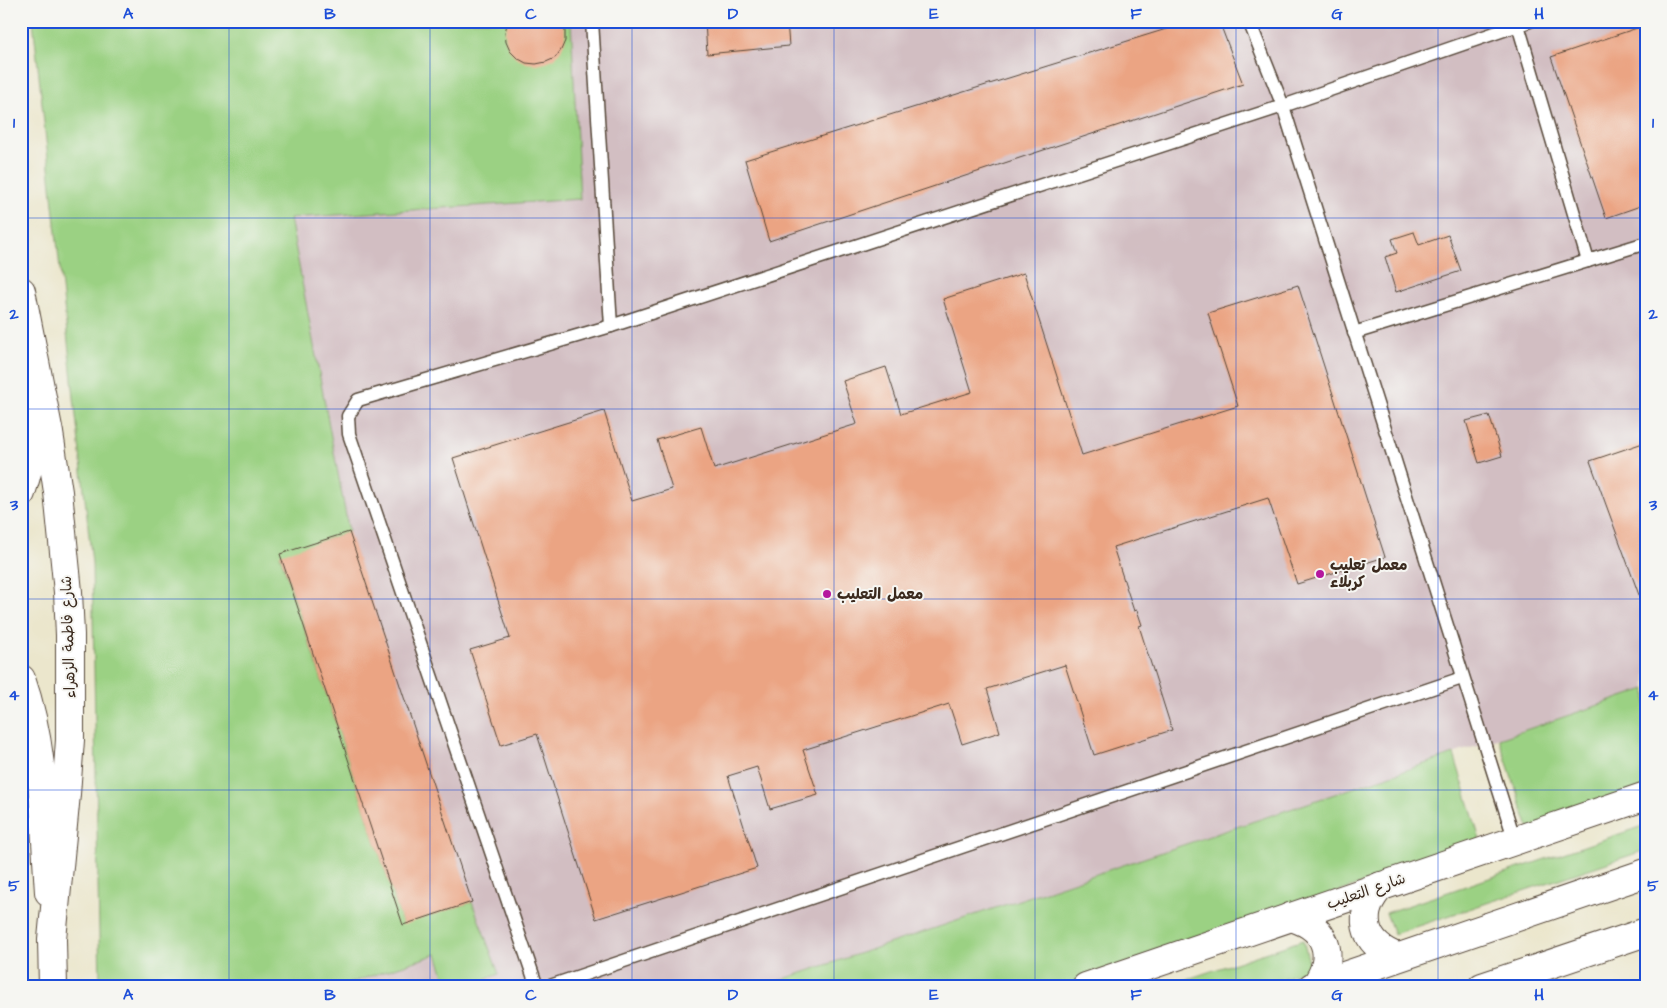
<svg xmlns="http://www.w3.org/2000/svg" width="1667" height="1008" viewBox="0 0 1667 1008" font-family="'Architects Daughter','Playpen Sans Arabic',sans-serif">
  <rect width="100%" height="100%" fill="#f6f6f2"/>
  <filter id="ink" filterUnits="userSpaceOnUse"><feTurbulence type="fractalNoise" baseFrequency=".02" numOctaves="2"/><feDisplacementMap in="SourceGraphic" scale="10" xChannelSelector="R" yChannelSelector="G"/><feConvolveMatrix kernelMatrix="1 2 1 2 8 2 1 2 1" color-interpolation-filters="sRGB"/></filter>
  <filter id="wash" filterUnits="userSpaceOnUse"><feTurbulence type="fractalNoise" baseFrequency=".0096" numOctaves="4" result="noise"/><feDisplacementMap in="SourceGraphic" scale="20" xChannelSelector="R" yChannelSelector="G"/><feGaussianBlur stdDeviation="1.12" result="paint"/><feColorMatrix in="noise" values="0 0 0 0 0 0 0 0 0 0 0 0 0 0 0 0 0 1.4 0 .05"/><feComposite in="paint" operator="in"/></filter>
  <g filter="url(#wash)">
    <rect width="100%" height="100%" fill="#ebe6cc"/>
    <polygon fill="#d2bec2" points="215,21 1646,21 1646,689 760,987 292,987"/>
    <g fill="#9bd183" stroke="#6b7e50">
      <polygon points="33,21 571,21 580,199 290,218 349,532 280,555 403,924 472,902 499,974 466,987 448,987 437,954 347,984 347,987 100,987 92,563"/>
      <polygon points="1646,689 1646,791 1530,831 1499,739"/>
      <polygon points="1454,754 1481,843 1060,987 760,987"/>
      <polygon points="1646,825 1646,850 1394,934 1386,913"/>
      <polygon points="1303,940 1311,969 1257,987 1164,987"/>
    </g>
    <g id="blocks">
      <g fill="#eba483">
        <polygon points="508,21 562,21 565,30 565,41 561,50 555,58 546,62 536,64 526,63 517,58 510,51 506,42 505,32"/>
        <polygon points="705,21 787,21 789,46 707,54"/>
        <polygon points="1192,21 1219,21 1243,84 769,241 745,160"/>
        <polygon points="1646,25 1646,204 1606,218 1551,57"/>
        <polygon points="1414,232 1419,245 1448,235 1461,271 1396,292 1385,257 1397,253 1392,239"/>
        <polygon points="1024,273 1082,455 1238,406 1208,313 1298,285 1385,557 1297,584 1268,498 1113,547 1134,611 1137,610 1142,625 1139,626 1172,730 1094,755 1065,665 987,689 1000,732 962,744 949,704 803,750 818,795 770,809 757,767 728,776 757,868 596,919 537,734 501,745 470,650 510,638 453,458 604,411 632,501 672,489 657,440 701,427 714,469 857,424 843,381 886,367 901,414 972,392 943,299"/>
        <polygon points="1489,415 1502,456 1479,463 1466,421"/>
        <polygon points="1646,442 1646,614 1590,461"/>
        <polygon points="349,532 472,902 403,925 280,554"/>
      </g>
    </g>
  </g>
  <g filter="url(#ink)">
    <use href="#blocks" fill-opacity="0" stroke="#554638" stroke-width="1"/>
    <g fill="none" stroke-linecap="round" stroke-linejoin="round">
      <g stroke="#554638" stroke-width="15">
        <g id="service">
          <polyline points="592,21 611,326 1283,106 1515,841"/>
          <polyline points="1249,21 1283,106 1530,21"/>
          <polyline points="1518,25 1588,261"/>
          <polyline points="1354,333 1646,243"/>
          <polyline points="537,987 349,434 348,416 358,400 611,326"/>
          <polyline points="547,987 1462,678"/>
        </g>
      </g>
      <g stroke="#554638" stroke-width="30">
        <polyline id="tertiary" points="1482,987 1646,932"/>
      </g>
      <g stroke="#554638" stroke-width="30">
        <g id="secondary">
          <path d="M 1381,886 C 1356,913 1362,944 1397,957"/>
          <path d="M 1290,917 C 1326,926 1337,955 1316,985"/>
          <polyline points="1086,987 1646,796"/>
          <polyline points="1312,987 1646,873"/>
        </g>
      </g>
      <g stroke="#554638" stroke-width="30">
        <g id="primary">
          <path d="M 21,493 C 31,462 39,427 36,394"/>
          <path d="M 21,679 C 45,747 44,821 49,892"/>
        </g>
      </g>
      <g stroke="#554638" stroke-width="30">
        <polyline id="trunk" points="21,291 49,433 58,492 68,592 70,635 70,740 66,794 52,939 53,987"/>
      </g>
      <use href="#service" stroke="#fff" stroke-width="12"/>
      <use href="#tertiary" stroke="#fff" stroke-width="28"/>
      <use href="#secondary" stroke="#fff" stroke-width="28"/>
      <use href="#primary" stroke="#fff" stroke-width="28"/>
      <use href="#trunk" stroke="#fff" stroke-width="28"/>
    </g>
  </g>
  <path fill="none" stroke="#1d4ed8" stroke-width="1" stroke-opacity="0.55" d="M 229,21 L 229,987M 430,21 L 430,987M 632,21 L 632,987M 834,21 L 834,987M 1035,21 L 1035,987M 1236,21 L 1236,987M 1438,21 L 1438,987M 21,218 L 1646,218M 21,409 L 1646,409M 21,599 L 1646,599M 21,790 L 1646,790"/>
  <g fill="#b5179e" stroke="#f6f6f2" stroke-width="2">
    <circle cx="1320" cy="574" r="5"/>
    <circle cx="827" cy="594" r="5"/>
  </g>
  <g text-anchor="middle" stroke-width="4" stroke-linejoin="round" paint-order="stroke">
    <g font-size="15" font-weight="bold" fill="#3b2a1e" stroke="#f6f6f2" text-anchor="start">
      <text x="1330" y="570">معمل تعليب<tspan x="1330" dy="17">كربلاء</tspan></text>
      <text x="837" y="599">معمل التعليب</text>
    </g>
    <g font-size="15" fill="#3b2a1e" stroke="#f6f6f2">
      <text transform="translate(68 637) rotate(-92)" y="5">شارع فاطمة الزهراء</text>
      <text transform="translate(1366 891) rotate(-19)" y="5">شارع التعليب</text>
    </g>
  </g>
  <rect width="1667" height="1008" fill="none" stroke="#f6f6f2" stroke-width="55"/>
  <rect x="28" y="28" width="1612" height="952" fill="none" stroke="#1d4ed8" stroke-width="2"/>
  <g font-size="16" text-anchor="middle" font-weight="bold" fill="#1d4ed8">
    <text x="128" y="19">A</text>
    <text x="330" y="19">B</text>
    <text x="531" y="19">C</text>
    <text x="733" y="19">D</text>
    <text x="934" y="19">E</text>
    <text x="1136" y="19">F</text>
    <text x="1337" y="19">G</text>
    <text x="1539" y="19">H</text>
    <text x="14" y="128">1</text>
    <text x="1653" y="128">1</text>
    <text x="14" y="319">2</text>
    <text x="1653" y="319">2</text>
    <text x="14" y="510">3</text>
    <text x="1653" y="510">3</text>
    <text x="14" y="700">4</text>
    <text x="1653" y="700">4</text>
    <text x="14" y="891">5</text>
    <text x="1653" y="891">5</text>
    <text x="128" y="1000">A</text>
    <text x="330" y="1000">B</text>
    <text x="531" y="1000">C</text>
    <text x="733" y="1000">D</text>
    <text x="934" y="1000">E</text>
    <text x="1136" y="1000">F</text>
    <text x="1337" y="1000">G</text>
    <text x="1539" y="1000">H</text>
  </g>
</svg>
